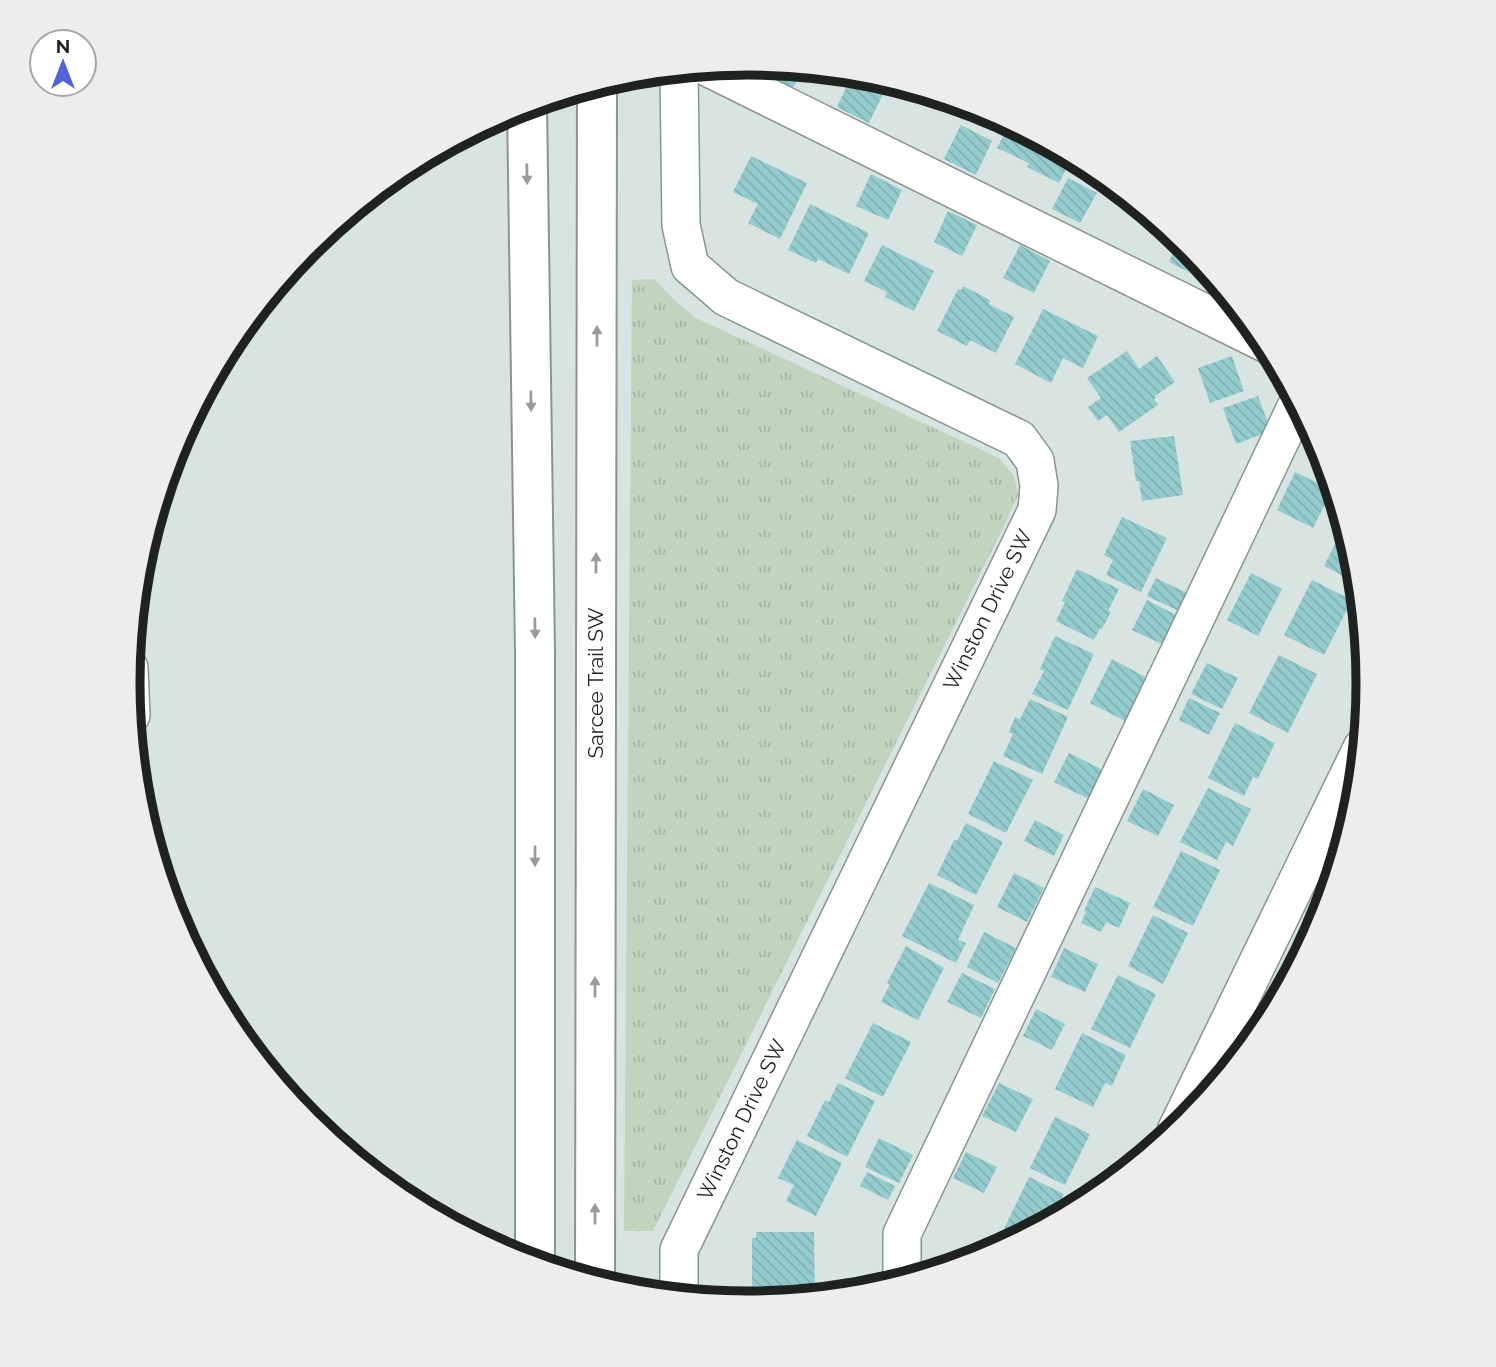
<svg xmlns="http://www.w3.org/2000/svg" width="1496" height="1367" viewBox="0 0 1496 1367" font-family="Raleway,sans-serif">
  <defs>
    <pattern id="grass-tufts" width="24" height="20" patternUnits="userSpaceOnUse" patternTransform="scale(1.75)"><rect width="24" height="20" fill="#c0d4be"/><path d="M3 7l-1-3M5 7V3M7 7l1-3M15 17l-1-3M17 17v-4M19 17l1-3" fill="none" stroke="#a5b6a3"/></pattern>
    <pattern id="building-back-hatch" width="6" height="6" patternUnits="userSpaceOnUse" patternTransform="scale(1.75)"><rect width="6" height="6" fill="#94ccce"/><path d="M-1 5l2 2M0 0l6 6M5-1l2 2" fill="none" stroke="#7fafb1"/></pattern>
  </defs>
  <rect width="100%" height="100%" fill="#d7e4e1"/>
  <polygon fill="url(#grass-tufts)" points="654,279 674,300 696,318 999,458 1014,476 1018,495 1005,524 653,1231 624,1231 632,280"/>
  <g fill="url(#building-back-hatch)">
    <polygon points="767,65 803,68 793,88 763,73"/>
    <polygon points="853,73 886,88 869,123 837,107"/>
    <polygon points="962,103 986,110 1000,118 998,122 962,105"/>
    <polygon points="1010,123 1072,157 1059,183 1027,167 1029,163 997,148"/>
    <polygon points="961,125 992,141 976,175 944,159"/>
    <polygon points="751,156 807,183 780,239 748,223 758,204 733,192"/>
    <polygon points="871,174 902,190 888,220 856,206"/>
    <polygon points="1068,178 1097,193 1080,223 1052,209"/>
    <polygon points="810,204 869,233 849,274 818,259 816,263 788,250"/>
    <polygon points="948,211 977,225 962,256 934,242"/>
    <polygon points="1180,239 1199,260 1193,274 1169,262"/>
    <polygon points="882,245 934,271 914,311 885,297 887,292 864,281"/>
    <polygon points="1020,245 1050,261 1034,293 1003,278"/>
    <polygon points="963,286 990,300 989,304 1014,317 996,353 970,340 967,346 937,331 958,289 961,290"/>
    <polygon points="1043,309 1098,336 1083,368 1063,358 1051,383 1015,364"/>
    <polygon points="1127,351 1139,369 1157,356 1175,382 1155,396 1156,398 1154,399 1158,405 1119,432 1107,415 1098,421 1088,407 1101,398 1087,378"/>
    <polygon points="1232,356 1244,391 1210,403 1198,368"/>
    <polygon points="1258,396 1271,431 1236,444 1223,408"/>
    <polygon points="1174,436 1183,495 1142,501 1139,481 1136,481 1130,441"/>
    <polygon points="1295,472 1332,490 1313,528 1277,510"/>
    <polygon points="1122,517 1167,538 1141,592 1106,575 1113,560 1104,555"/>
    <polygon points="1345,524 1357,563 1359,584 1324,566"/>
    <polygon points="1077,569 1119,589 1108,611 1111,612 1102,629 1100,628 1094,640 1056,621 1065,602 1062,601"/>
    <polygon points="1251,573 1282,589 1258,636 1227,620"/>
    <polygon points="1156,578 1189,594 1181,612 1147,596"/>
    <polygon points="1312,580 1352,600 1324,655 1284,635"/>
    <polygon points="1147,600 1178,616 1164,645 1132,630"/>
    <polygon points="1055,636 1094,654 1068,710 1032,694 1044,671 1040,669"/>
    <polygon points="1279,655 1317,674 1288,733 1249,713"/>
    <polygon points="1112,659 1149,679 1127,722 1090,703"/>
    <polygon points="1207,663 1238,678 1222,709 1191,694"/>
    <polygon points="1189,698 1220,713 1209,735 1179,720"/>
    <polygon points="1030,699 1068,717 1042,774 1003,756 1013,734 1009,732 1015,717 1020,719"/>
    <polygon points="1235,723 1275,743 1258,779 1253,777 1244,796 1208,778"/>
    <polygon points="1069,753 1103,770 1089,799 1054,782"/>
    <polygon points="994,761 1033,780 1006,833 968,814"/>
    <polygon points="1208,788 1251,809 1233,846 1226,842 1217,860 1180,842"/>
    <polygon points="1143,789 1174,805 1158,836 1127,821"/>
    <polygon points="1035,820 1064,835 1054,856 1024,841"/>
    <polygon points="966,823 1003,842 976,895 937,875 954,840 957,841"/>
    <polygon points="1181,851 1220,870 1193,926 1153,907"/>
    <polygon points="1014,873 1044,888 1027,922 997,907"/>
    <polygon points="929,883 974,905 958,940 966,943 956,963 902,936"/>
    <polygon points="1095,887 1130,903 1119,928 1106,922 1101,932 1081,923 1086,912 1084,911"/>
    <polygon points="1153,915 1188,933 1163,984 1128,966"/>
    <polygon points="984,932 1016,948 998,983 967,967"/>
    <polygon points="906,946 944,968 918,1020 881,1002 890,984 887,983"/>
    <polygon points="1064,948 1098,964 1085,992 1051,977"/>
    <polygon points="962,973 995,989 981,1018 947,1002"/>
    <polygon points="1118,975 1156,994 1130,1048 1091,1029"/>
    <polygon points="1036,1009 1065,1024 1052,1050 1023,1036"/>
    <polygon points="873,1023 911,1042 883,1097 845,1078"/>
    <polygon points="1082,1033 1126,1055 1112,1086 1105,1083 1093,1107 1055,1089"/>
    <polygon points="838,1083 875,1101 847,1157 807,1136 825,1100 829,1102"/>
    <polygon points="999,1083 1033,1099 1016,1132 982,1116"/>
    <polygon points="1055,1117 1090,1134 1065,1185 1030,1168"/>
    <polygon points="879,1138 913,1155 899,1183 865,1167"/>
    <polygon points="797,1140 842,1163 816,1216 786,1201 794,1185 778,1178"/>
    <polygon points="966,1152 997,1167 984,1193 953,1178"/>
    <polygon points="867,1172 895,1186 888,1200 860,1186"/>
    <polygon points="1029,1177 1064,1194 1051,1222 1019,1239 1003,1231"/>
    <polygon points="756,1232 814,1232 815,1297 756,1301 756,1296 752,1296 752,1238 756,1238"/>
  </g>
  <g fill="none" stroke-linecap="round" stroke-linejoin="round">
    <g stroke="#899592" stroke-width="40">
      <g id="minor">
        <polyline points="707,67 1267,344"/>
        <polyline points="129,668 131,715"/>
        <polyline points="1176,1131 1362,748"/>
        <polyline points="902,1282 902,1234 1298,403"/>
        <polyline points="679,1297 679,1250 1037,510 1039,486 1035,461 1019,439 726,297 690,266 681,225 679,70"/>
      </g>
    </g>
    <g stroke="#899592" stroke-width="42">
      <g id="highway">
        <polyline points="527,105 535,653 535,1264"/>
        <polyline points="595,1282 597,84"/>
      </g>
    </g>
    <use href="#minor" stroke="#fff" stroke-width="37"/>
    <use href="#highway" stroke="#fff" stroke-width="38"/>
  </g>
  <defs><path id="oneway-solid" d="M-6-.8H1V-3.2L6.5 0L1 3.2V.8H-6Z" transform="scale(1.75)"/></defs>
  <g fill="#9a9c9b">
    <use href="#oneway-solid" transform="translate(527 174) rotate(89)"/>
    <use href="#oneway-solid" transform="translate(597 336) rotate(-90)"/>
    <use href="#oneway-solid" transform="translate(531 401) rotate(89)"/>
    <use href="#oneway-solid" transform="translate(596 563) rotate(-89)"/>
    <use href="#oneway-solid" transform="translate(535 628) rotate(89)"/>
    <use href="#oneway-solid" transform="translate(535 856) rotate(90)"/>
    <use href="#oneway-solid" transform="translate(595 987) rotate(-90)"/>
    <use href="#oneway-solid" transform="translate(595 1214) rotate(-90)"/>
  </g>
  <g text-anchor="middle" stroke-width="7" stroke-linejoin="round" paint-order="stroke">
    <g font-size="21" fill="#1e2221" stroke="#fff">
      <text transform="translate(988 610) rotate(-64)" y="7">Winston Drive SW</text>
      <text transform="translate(596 683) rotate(-90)" y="7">Sarcee Trail SW</text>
      <text transform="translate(742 1120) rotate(-64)" y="7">Winston Drive SW</text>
    </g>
  </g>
  <path d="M0 0H1496V1367H0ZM140 683a608 608 0 1 1 1216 0a608 608 0 1 1-1216 0Z" fill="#ededed" fill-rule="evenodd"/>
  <path fill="none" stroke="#1e2221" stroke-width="9" d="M140 683a608 608 0 1 1 1216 0a608 608 0 1 1-1216 0Z"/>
  <g transform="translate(63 63)"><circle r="33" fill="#ffffff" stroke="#a5a7a6" stroke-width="2"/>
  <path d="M0-5L12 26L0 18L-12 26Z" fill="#5262d8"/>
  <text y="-10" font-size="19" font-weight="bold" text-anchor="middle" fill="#1e2221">N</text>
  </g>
</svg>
